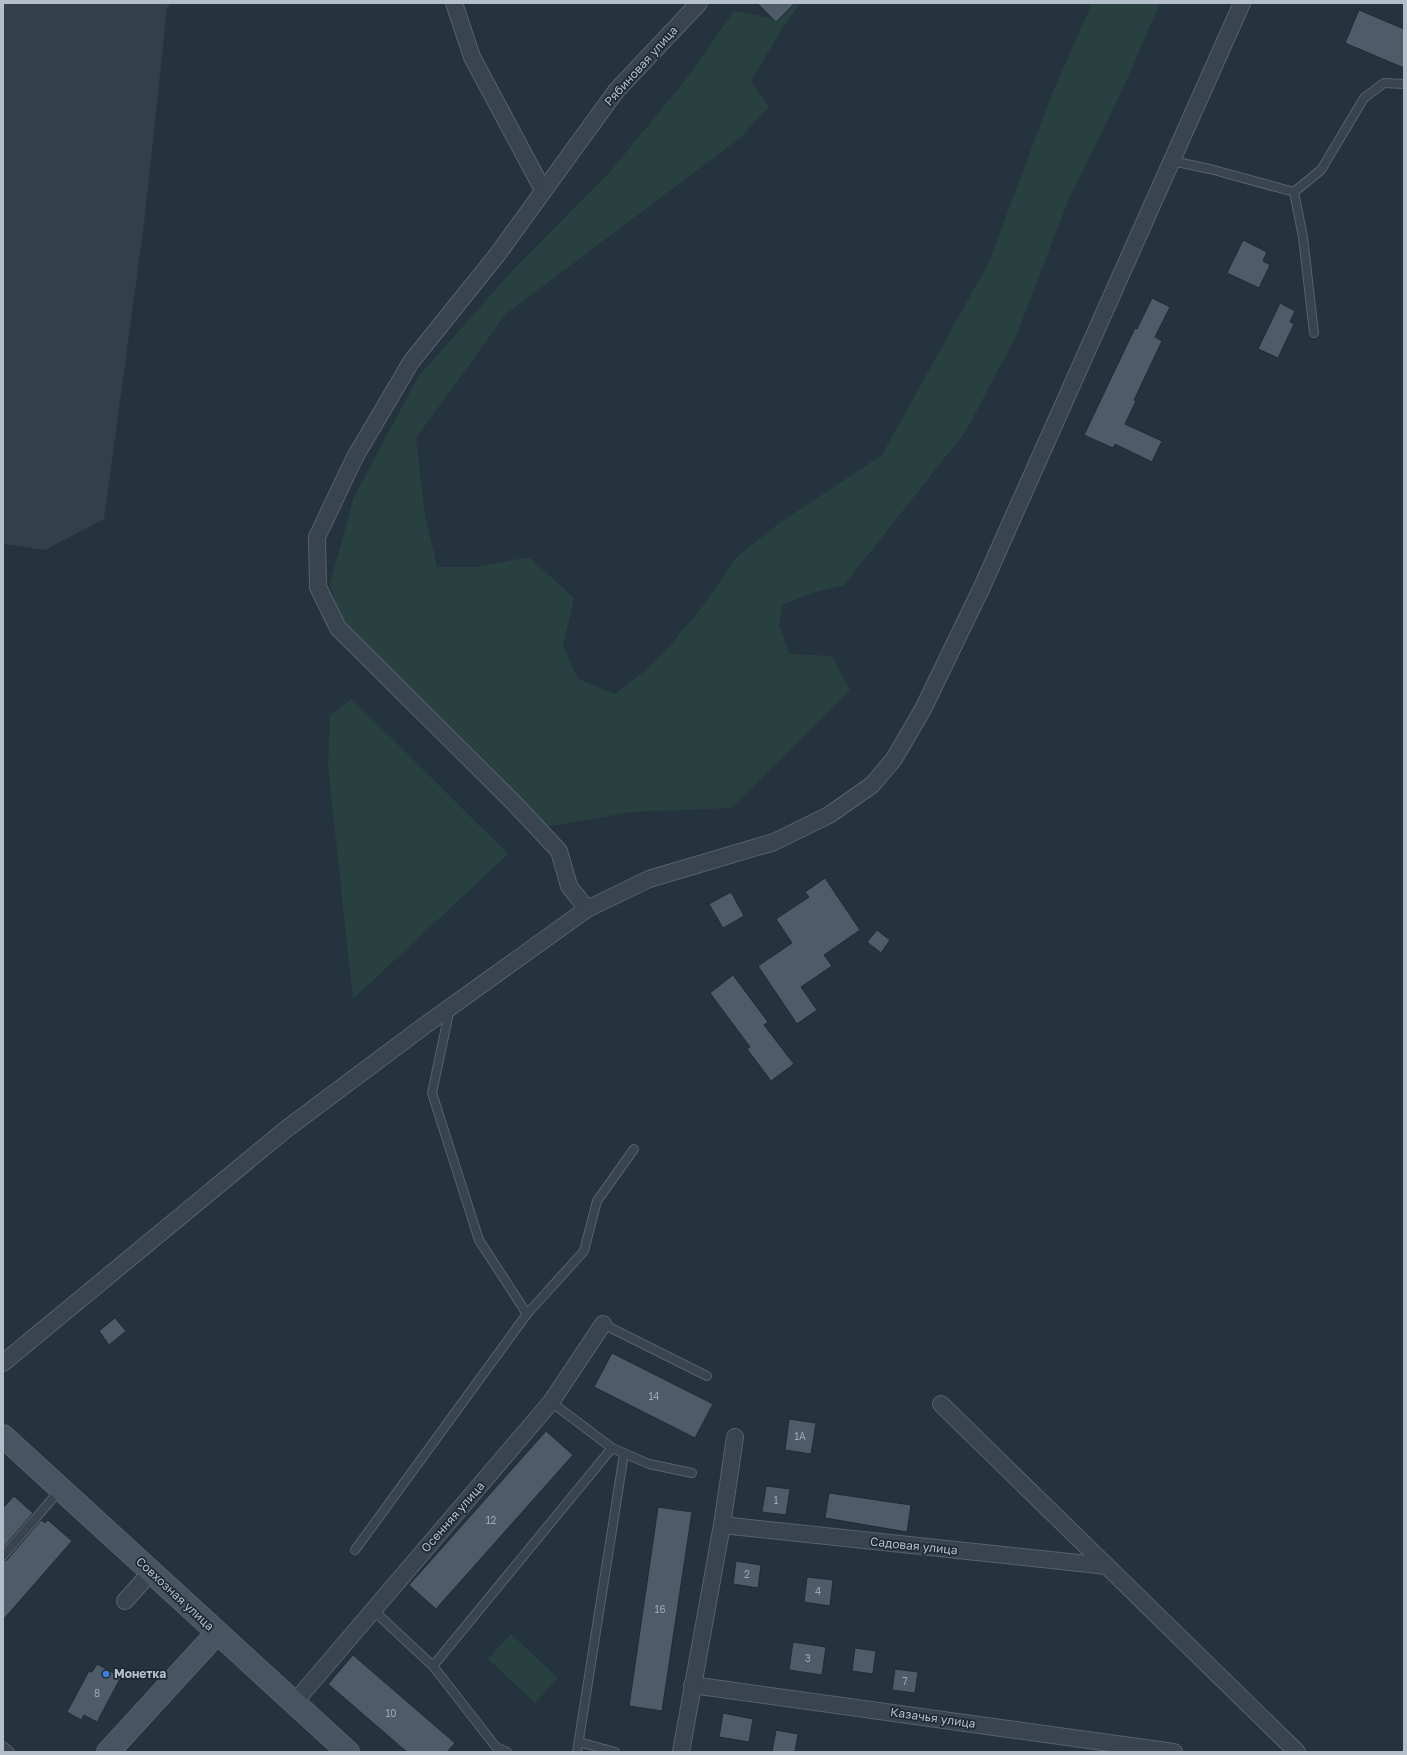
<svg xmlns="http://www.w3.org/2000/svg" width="1407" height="1755" viewBox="0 0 1407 1755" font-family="'Golos Text',sans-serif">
  <rect width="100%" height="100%" fill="#25333e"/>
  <polygon fill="#33404b" points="3,3 171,3 167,8 144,224 104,519 45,550 3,544"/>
  <g fill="#284140">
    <polygon points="788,3 801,3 782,29 751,81 769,107 741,137 506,314 416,438 425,515 437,567 478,567 529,557 574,598 563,646 578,679 615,694 646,670 667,649 703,606 737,557 778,524 882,455 989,262 1050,99 1092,3 1160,3 1124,86 1068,201 1017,334 966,431 844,585 812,593 783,605 779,624 789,654 832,656 850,690 731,808 632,812 539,828 345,632 330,584 354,497 418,377 512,271 609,173 687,78 734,11 776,19"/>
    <polygon points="352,699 508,854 353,999 328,766 330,715"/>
    <polygon points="511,1634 558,1678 535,1703 488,1659"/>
  </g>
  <g fill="#4e5c69" stroke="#202b35">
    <polygon points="757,3 795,3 776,22"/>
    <polygon points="1359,10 1404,29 1404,68 1345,43"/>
    <polygon points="1243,240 1267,252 1263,261 1270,265 1259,288 1227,273"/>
    <polygon points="1152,298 1170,307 1155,337 1162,341 1134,400 1136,401 1125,424 1162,441 1152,462 1115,444 1113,448 1084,435 1135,328 1137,329"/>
    <polygon points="1280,303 1295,311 1290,322 1294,324 1278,358 1258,349"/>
    <polygon points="825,878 860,930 824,955 832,966 801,987 817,1010 797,1024 758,966 792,943 776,919 809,897 805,892"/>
    <polygon points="731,892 744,916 723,928 709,904"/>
    <polygon points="877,930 890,940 881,953 867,942"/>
    <polygon points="733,975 768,1022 764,1025 794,1064 771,1081 747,1049 750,1047 710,993"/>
    <polygon points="115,1318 126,1331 109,1345 99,1331"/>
    <polygon points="612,1353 713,1404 695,1438 594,1387"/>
    <polygon points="789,1419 816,1423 811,1454 785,1450"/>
    <polygon points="546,1431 573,1455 436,1609 409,1585"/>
    <polygon points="766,1486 790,1489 786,1515 762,1512"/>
    <polygon points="829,1493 911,1505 907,1532 825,1518"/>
    <polygon points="14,1496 33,1513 3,1548 3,1508"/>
    <polygon points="658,1507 692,1512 662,1711 629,1706"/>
    <polygon points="41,1520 45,1523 48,1520 72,1541 3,1620 3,1561 7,1560"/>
    <polygon points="736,1561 761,1565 758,1588 733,1584"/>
    <polygon points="807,1577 833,1580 830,1606 804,1602"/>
    <polygon points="793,1642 826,1647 822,1675 789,1670"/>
    <polygon points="855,1648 876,1651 873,1674 852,1671"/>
    <polygon points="353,1655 455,1743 447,1752 407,1752 328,1684"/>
    <polygon points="97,1664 121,1677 97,1722 84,1715 81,1720 67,1712 89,1671 92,1672"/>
    <polygon points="895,1669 918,1672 915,1693 892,1690"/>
    <polygon points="723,1713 753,1719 749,1742 719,1737"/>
    <polygon points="776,1730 798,1734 795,1752 772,1752"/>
  </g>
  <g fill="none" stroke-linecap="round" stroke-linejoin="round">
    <g stroke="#57626c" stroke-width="10">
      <g id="lane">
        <polyline points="1172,161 1210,169 1294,192 1303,237 1314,333"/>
        <polyline points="1294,192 1321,170 1364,98 1384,83 1404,84"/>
        <polyline points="450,1008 432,1093 479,1240 527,1314 584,1251 597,1201 634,1149"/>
        <polyline points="603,1324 707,1376"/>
        <polyline points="551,1402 612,1448"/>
        <polyline points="355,1550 527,1314"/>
        <polyline points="3,1556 60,1490"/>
        <polyline points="373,1610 433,1666 496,1747 507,1752"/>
        <polyline points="433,1666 612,1448 649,1464 692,1473"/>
        <polyline points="579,1742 615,1752"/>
        <polyline points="3,1746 10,1752"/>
        <polyline points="577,1752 624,1454"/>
      </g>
    </g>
    <g stroke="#57626c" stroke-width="18">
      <g id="street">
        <polyline points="454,3 472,57 543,190"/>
        <polyline points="587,909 569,886 559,851 514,803 338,628 318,587 317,537 355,457 411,362 497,255 616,91 699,3"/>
        <polyline points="3,1363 285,1130 424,1026 587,909 649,879 774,842 829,815 872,785 894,759 923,709 982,587 1242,3"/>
        <polyline points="941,1404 1297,1752"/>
        <polyline points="722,1525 1107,1566"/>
        <polyline points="125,1601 151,1572"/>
        <polyline points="692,1685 1174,1752"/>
        <polyline points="294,1703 551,1402 603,1324"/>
        <polyline points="681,1752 722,1525 735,1437"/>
      </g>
    </g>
    <g stroke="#57626c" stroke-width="24">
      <g id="secondary">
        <polyline points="3,1436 348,1752"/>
        <polyline points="108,1752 217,1633"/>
      </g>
    </g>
    <use href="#lane" stroke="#39444e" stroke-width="8"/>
    <use href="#street" stroke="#39444e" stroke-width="16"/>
    <use href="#secondary" stroke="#475461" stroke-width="22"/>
  </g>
  <circle fill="#3f7fe0" stroke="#1e2933" stroke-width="1.5" cx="106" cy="1674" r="4"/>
  <g text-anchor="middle" stroke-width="3.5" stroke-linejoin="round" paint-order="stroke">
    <g font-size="10" fill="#9ba6b1">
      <text x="654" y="1400">14</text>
      <text x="800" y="1440">1А</text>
      <text x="776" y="1504">1</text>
      <text x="491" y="1524">12</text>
      <text x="747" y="1578">2</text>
      <text x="818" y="1595">4</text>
      <text x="660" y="1613">16</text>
      <text x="808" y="1662">3</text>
      <text x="905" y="1685">7</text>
      <text x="97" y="1697">8</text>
      <text x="391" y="1717">10</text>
    </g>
    <g font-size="12" fill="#b5bfc9" stroke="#1e2933">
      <text transform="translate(641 66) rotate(-48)" y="4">Рябиновая улица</text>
      <text transform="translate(453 1517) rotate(-49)" y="4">Осенняя улица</text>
      <text transform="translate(914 1546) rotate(6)" y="4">Садовая улица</text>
      <text transform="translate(175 1594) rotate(43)" y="4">Совхозная улица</text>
      <text transform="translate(933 1718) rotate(8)" y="4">Казачья улица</text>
    </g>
    <g font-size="12" font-weight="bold" fill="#b5bfc9" stroke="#1e2933" text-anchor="start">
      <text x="114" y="1678">Монетка</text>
    </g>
  </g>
  <rect width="1407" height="1755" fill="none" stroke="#b5bfc9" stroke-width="8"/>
</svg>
